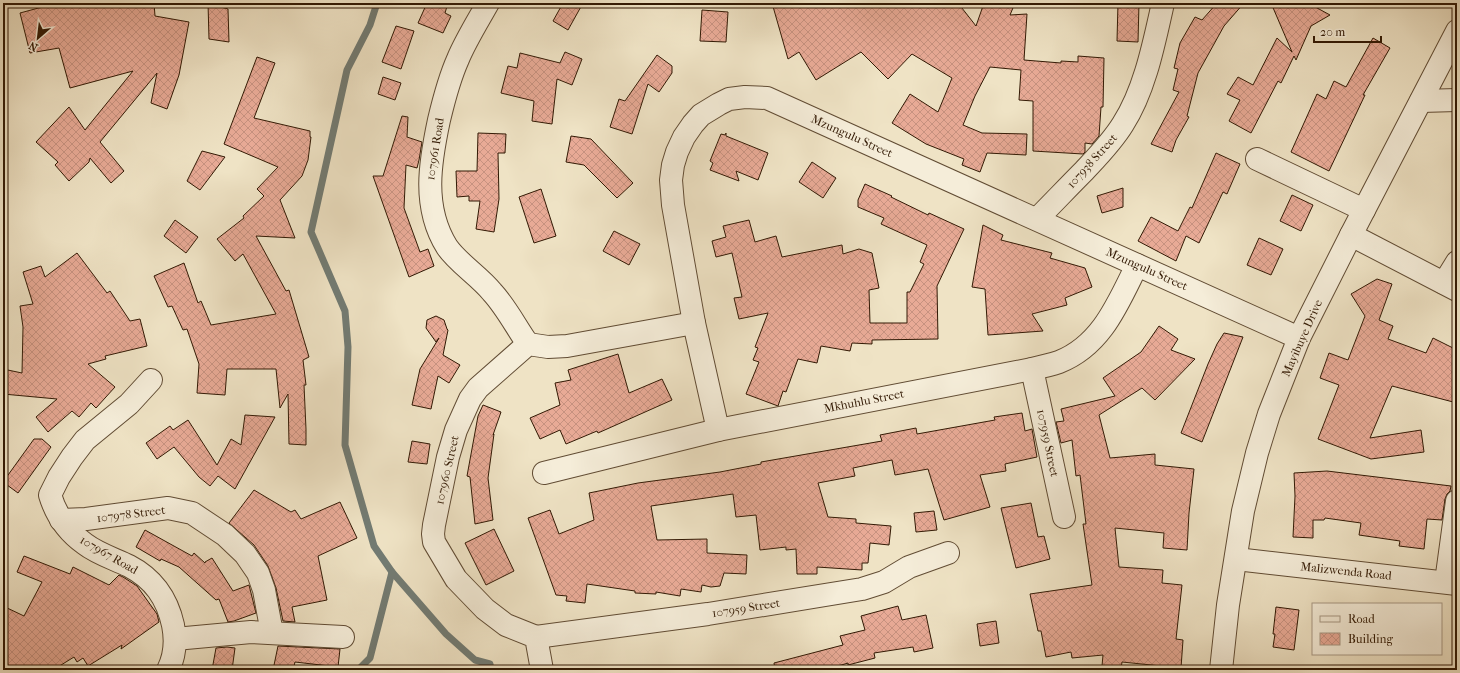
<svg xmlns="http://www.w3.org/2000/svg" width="1460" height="673" viewBox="0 0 1460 673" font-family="'IM FELL French Canon',serif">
  <defs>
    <pattern id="building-cross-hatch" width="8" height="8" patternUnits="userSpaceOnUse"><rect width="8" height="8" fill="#e8aa96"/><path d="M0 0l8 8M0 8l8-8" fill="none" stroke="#c79280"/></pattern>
  </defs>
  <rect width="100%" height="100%" fill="#efe3c5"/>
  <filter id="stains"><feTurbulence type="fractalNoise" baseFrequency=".005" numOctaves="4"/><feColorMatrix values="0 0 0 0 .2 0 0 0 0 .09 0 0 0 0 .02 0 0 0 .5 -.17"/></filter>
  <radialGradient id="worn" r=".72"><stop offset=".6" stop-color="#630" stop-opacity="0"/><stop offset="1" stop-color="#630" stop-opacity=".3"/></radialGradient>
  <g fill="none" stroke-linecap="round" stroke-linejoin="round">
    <g stroke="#727b73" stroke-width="7">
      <polyline points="392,572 446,634 475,660 490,664 491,670"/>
      <polyline points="358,670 370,658 392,572 374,546 345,445 348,347 345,311 311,232 347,70 370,25 377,3"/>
    </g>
  </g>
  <g fill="url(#building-cross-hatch)" stroke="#321904">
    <polygon points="57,3 154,3 155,16 189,22 179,75 167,109 151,103 157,73 100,142 124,171 111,183 90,158 89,162 69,181 55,165 58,162 36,142 69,107 85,130 133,71 70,88 59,48 30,53 20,13"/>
    <polygon points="208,3 228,9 229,42 209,39"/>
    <polygon points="427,3 448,3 445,13 451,16 443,33 418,23"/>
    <polygon points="563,3 583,3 568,30 553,21"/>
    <polygon points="772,3 958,3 976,26 984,3 1015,3 1010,15 1027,14 1024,60 1061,63 1061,61 1078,62 1078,56 1104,58 1103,107 1101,107 1099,136 1092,144 1085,143 1085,152 1083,154 1033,151 1033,101 1019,100 1021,70 990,67 975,96 963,125 982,133 1027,134 1026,155 987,153 980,172 962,165 964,159 926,144 892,123 910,94 938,112 952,78 912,54 888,79 861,52 816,80 799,52 788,59"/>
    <polygon points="1118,3 1139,3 1138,42 1117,41"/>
    <polygon points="1217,3 1244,3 1224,26 1198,73 1187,116 1189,117 1176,140 1172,152 1151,144 1179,92 1173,90 1178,69 1174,68 1180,43 1195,17 1202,20"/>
    <polygon points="1271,3 1308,3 1330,15 1311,26 1296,60 1294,56 1281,83 1278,81 1251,133 1229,121 1240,100 1227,94 1238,77 1253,85 1277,38 1292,52"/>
    <polygon points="702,10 728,12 726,42 700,41"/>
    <polygon points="396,26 414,31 401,69 382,62"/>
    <polygon points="1373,38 1390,48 1363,95 1365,95 1329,171 1291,152 1317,94 1326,99 1334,81 1346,87"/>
    <polygon points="565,52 582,59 572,85 557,79 552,124 532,121 534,101 501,93 508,66 517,68 520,53 560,63"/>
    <polygon points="657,55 672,66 672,73 659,92 648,84 632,134 610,127 619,99 625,101"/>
    <polygon points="257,57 275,63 254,118 310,131 310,137 311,137 308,160 302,176 280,200 295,238 256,236 286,291 289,290 309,357 303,360 306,385 304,385 306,429 306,445 289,444 288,394 280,408 276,369 227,369 225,395 197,393 199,364 187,329 183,330 172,306 168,307 154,276 184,263 198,303 201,301 211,325 276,314 243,254 235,261 217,239 244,218 243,216 264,196 257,189 278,167 224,144"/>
    <polygon points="383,77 401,83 395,100 378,94"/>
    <polygon points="402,116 408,117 407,137 422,142 419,160 417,168 406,165 404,208 420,252 428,249 434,266 409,277 373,176 383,176"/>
    <polygon points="478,133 506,134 505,153 498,153 499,199 494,232 476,229 480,201 469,201 469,196 457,197 456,171 477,171"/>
    <polygon points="726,133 726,136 768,153 758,180 736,171 739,181 710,170 713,163 710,161 721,134 725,135"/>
    <polygon points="571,136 591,139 633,183 617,198 584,165 566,162"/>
    <polygon points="202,151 225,157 200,190 187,181"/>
    <polygon points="1216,153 1240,164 1227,194 1223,192 1199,243 1186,236 1176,261 1138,241 1151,217 1178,231 1190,207 1192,208"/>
    <polygon points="812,162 836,178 823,198 799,182"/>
    <polygon points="865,184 892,196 891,197 928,215 929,213 964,229 937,286 938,339 872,340 872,344 852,343 850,351 821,346 817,363 798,359 786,392 783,391 778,406 746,394 759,362 753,360 758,348 755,347 768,313 739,319 734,298 742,297 732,253 716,257 712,241 726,237 723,226 749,220 755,242 776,236 782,257 842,245 843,254 859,249 872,253 879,288 869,290 870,323 907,323 907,292 910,292 924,264 920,262 927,245 881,224 884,218 858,207 858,200"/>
    <polygon points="1123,188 1123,207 1102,213 1097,196"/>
    <polygon points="541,189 556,236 534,243 519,197"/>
    <polygon points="1292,195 1313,205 1301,231 1280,221"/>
    <polygon points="175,220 198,237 186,253 164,236"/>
    <polygon points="983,225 1003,235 1001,240 1052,253 1050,258 1085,268 1092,287 1065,298 1067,305 1032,314 1043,331 988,335 985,289 972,287"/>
    <polygon points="614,231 640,244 629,265 603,251"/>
    <polygon points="1259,238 1283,249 1271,275 1247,265"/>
    <polygon points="77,253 107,293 110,291 130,321 140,319 147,346 105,356 106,359 88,364 115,387 96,408 91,403 79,417 72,411 48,432 36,417 57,399 3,394 3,369 22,373 23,327 20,306 33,304 23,272 41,266 45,277"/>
    <polygon points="1377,279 1392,284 1379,320 1393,326 1388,339 1426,353 1433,338 1457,350 1457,403 1392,386 1370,438 1421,430 1424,452 1371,459 1318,439 1339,385 1320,378 1329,353 1348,360 1365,316 1351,294"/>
    <polygon points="436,316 444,320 447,329 448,330 443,355 460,365 449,383 438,376 431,409 412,405 420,369 439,338 436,342 426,328 427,320"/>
    <polygon points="1159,326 1178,339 1171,350 1195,359 1155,400 1142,388 1099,415 1110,458 1155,454 1155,465 1194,469 1189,513 1187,550 1163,548 1164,533 1115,528 1119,567 1163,570 1162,583 1182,585 1176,639 1183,640 1181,668 1122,662 1121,669 1102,666 1103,655 1072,658 1071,652 1046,657 1041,631 1038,631 1030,594 1092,585 1083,524 1086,524 1080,475 1076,476 1072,440 1061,443 1056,422 1064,421 1061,409 1115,396 1103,378 1141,352"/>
    <polygon points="1224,333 1243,337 1202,442 1181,433 1208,364 1217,344"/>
    <polygon points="618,354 629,393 662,379 672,400 598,433 597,431 566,444 560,430 540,439 530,418 560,405 555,383 571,380 568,370"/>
    <polygon points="483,405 501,412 493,435 494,434 488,478 493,520 475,524 470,477 467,476 478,416"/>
    <polygon points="1022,413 1025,431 1032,429 1037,457 1005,464 1006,471 980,475 990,507 944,520 928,469 895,475 892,460 853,468 855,476 818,483 828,517 856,519 856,523 891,526 889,545 870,543 868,563 862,563 862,570 817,567 817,574 797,574 796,549 786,550 786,547 760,550 756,515 736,517 733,494 651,506 657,540 707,539 707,553 747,555 746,574 724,573 720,586 711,587 702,585 701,592 681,589 680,596 656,592 656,594 635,593 635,591 587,584 585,603 566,601 567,596 556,595 528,518 550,510 559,534 594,520 589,493 638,483 720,472 761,464 761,462 882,441 880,435 916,428 917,434 995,420 994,417"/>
    <polygon points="245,415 275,417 235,489 218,476 210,486 199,477 174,447 157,459 146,443 170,426 173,430 188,420 217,465 231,439 241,445"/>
    <polygon points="34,439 42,439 51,447 18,493 3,482"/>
    <polygon points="412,441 430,444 427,464 408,462"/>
    <polygon points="1327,471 1451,486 1450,491 1447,494 1445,499 1442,520 1427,519 1424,549 1399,546 1400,541 1359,535 1361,523 1325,518 1324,520 1313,520 1313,538 1293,537 1295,496 1294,473"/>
    <polygon points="254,490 291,512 295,510 301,519 340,502 357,538 318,556 327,600 292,607 295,622 283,621 276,588 268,566 254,545 229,523"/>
    <polygon points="1031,503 1038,537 1044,536 1050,559 1016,568 1001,508"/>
    <polygon points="934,511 937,530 916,532 914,513"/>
    <polygon points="494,529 514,571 486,585 465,543"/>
    <polygon points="145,530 192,556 194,553 205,563 205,562 212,558 233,591 249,585 256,613 234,621 228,622 219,599 216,600 179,567 161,559 160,561 136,547"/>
    <polygon points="24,556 70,574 73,567 109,585 119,575 123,577 137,586 157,614 159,622 121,649 122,645 88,666 83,658 77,662 74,657 53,670 3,670 3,606 24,616 42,582 17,572"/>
    <polygon points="898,606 902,620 926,615 933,648 914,652 913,647 874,653 875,658 848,665 848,663 825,670 775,670 774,663 843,645 840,636 865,630 861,616"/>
    <polygon points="1276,607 1299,610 1294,650 1273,647 1275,634 1273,634"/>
    <polygon points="996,621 999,643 980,646 977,624"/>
    <polygon points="278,646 340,649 338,667 295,662 293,670 273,670"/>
    <polygon points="227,647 235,648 232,670 212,670 216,648"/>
  </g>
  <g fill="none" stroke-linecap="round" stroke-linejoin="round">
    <g stroke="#614c34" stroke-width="24">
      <g id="minor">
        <path d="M 488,3 C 478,21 466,40 458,59 C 449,79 444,99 439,120 C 430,162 422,207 447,247 C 458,263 479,276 492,292 C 506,307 516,327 528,344"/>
        <polyline points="1421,101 1457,100"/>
        <polyline points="1257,159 1364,210"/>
        <path d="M 1037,219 C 1053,203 1068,187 1084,171 C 1098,156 1112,142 1123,124 C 1145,90 1154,43 1163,3"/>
        <polyline points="1351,235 1457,290"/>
        <polyline points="1444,283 1457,262"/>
        <polyline points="1032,369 1064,517"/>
        <path d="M 151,380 L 129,404 L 85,440 L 72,457 L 59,477 L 50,495 C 56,515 68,532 85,544 C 98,554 115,559 129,566 C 154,579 167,598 173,625 C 176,640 175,656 168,670"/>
        <polyline points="718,430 694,323 673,205 671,180 673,165 677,152 684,137 693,124 701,115 719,104 729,99 745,97 767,98 1299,338"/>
        <path d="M 544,473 L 718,430 L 1032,369 C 1041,367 1050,365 1059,362 C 1102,345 1118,303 1137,265"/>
        <polyline points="61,520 86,519 168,508 192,513 225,535 245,554 258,573 264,590 272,633"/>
        <polyline points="1236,559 1457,584"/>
        <polyline points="1446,582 1457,501"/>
        <polyline points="536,637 708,614 862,589 884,582 909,567 948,553"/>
        <polyline points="175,639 251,632 343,637"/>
        <polyline points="542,670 536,637 506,625 485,609 456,579 434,542 433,534 434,525 448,457 456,430 470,399 478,388 528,344 548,347 567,346 694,323"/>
        <polyline points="1221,670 1228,605 1243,511 1257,453 1269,414 1299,338 1351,235 1457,31"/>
      </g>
    </g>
    <use href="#minor" stroke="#f5edd9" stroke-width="22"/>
  </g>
  <g text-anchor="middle" stroke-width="4" stroke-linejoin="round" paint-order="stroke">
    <g font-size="12" fill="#321904" stroke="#f5edd9">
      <text transform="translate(852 136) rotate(24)" y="4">Mzungulu Street</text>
      <text transform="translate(435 149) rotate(-81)" y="4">107961 Road</text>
      <text transform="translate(1092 161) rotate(-48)" y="4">107938 Street</text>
      <text transform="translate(1147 269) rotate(24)" y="4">Mzungulu Street</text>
      <text transform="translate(1302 338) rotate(-66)" y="4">Mayibuye Drive</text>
      <text transform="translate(864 401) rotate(-11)" y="4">Mkhuhlu Street</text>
      <text transform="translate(1048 443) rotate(78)" y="4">107959 Street</text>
      <text transform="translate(447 470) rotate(-77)" y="4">107960 Street</text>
      <text transform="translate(131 514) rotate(-7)" y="4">107978 Street</text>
      <text transform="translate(109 555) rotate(30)" y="4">107967 Road</text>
      <text transform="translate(1346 571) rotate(6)" y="4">Malizwenda Road</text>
      <text transform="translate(746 608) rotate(-9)" y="4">107959 Street</text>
    </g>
  </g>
  <rect width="1460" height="673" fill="none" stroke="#efe3c5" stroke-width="16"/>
  <rect x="4" y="4" width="1452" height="665" fill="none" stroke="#321904" stroke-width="2"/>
  <rect x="8" y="8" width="1444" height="657" fill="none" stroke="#321904"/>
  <rect x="1312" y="603" width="130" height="52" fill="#f5edd9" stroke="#a79884"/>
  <rect x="1320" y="616" width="20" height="6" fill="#f5edd9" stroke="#a79884"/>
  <text x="1348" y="623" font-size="12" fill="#321904">Road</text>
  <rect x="1320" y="633" width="20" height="12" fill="url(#building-cross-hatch)" stroke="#a79884"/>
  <text x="1348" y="643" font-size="12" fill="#321904">Building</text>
  <g transform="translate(38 38) rotate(208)" stroke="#f5edd9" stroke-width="3" paint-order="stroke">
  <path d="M0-3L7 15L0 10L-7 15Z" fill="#321904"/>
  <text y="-6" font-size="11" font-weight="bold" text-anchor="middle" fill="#321904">N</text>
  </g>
  <path d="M1314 36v6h67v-6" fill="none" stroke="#321904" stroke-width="2"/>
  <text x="1320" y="36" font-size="12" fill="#321904" stroke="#f5edd9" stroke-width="3" paint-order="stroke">20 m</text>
  <rect width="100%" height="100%" filter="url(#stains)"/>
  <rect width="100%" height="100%" fill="url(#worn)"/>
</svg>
